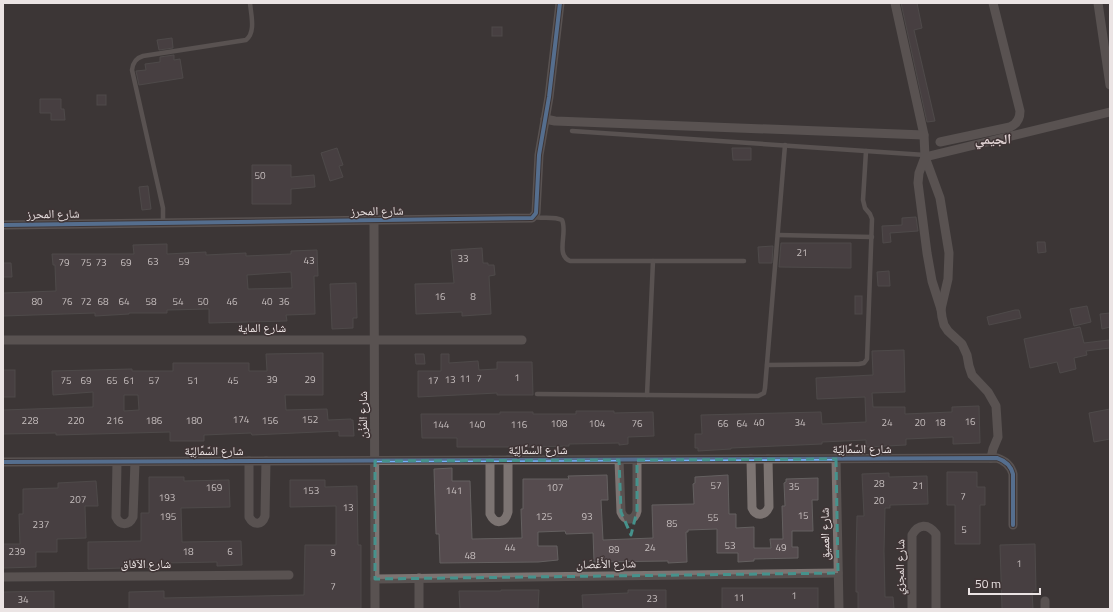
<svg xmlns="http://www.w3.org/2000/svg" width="1113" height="612" viewBox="0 0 1113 612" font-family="'Titillium Web','Noto Naskh Arabic',sans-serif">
  <rect width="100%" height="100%" fill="#3c3737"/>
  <g fill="#554b4e" stroke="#646060" fill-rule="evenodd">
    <polygon points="901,3 917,3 922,28 914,30 935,121 927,122"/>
    <rect x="492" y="27" width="10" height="9"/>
    <polygon points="172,38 173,48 159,50 157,40"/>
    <polygon points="174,55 174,60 180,59 183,78 139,85 136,71 146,70 145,64 160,62 160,57"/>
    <rect x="97" y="95" width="9" height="10"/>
    <polygon points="40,99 61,99 61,109 64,109 65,120 51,120 51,113 40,113"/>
    <polygon points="337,148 343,165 339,166 343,177 330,181 321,153"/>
    <polygon points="732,148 751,148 751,160 733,160"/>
    <polygon points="252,165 291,165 291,177 314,175 315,187 291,189 291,204 252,204"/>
    <polygon points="148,186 151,209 142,210 139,187"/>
    <polygon points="916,217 918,231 890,233 891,242 883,243 882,226 902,225 902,218"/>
    <polygon points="1037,242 1045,242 1046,252 1038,253"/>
    <polygon points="781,243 851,243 851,268 779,267"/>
    <path d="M 167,244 L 167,254 L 206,252 L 206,255 L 246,253 L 246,256 L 291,254 L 291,251 L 317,250 L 318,276 L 314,276 L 315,314 L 286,315 L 287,321 L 209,323 L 209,309 L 167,310 L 167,313 L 129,313 L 129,314 L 95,316 L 95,313 L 3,316 L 3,293 L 56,291 L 55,265 L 53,265 L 52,254 L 134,254 L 133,245 ZM 291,272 L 292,288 L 248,289 L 247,275 Z"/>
    <polygon points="773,246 772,263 759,263 758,247"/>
    <polygon points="482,248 483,263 488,263 488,265 494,265 495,275 489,276 491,314 462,316 462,312 416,314 415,284 454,283 451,250"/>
    <polygon points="3,263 11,263 12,277 3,277"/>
    <polygon points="889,271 890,286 878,286 877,272"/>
    <polygon points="356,283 357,318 353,318 353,328 332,329 330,284"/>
    <rect x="855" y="296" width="7" height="18"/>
    <polygon points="1087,306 1091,322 1074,326 1070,309"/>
    <polygon points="1015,310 1019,310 1021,318 989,325 987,317"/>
    <polygon points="1110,313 1110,327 1102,329 1100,314"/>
    <polygon points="1080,327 1084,343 1109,340 1110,348 1086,351 1087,355 1074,358 1076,369 1060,373 1057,362 1030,368 1024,339"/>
    <polygon points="904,350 905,392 872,393 873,407 905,407 905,414 952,412 952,407 979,406 980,443 953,444 953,437 906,439 906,445 866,447 866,440 822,442 822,444 731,448 731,449 698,451 698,448 695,448 695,434 702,434 701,415 821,412 822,424 866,422 865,397 817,399 816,378 873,375 872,351"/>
    <path d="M 323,353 L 323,395 L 285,395 L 286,410 L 327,409 L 328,420 L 351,419 L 351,420 L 353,420 L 354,436 L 339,436 L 339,431 L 252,435 L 251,433 L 204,435 L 204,441 L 170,441 L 170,432 L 56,435 L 56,433 L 3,434 L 3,410 L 93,407 L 93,392 L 53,395 L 52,371 L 132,369 L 132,371 L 173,371 L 173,363 L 249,363 L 249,371 L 267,371 L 266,354 ZM 124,395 L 138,395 L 139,410 L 124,411 Z"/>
    <polygon points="415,354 424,354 425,364 416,364"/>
    <polygon points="441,354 449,354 449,363 478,361 479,370 497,369 497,362 532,362 533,395 497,395 497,393 418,397 418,371 441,371"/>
    <rect x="3" y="370" width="12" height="27"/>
    <polygon points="1110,409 1110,439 1094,442 1089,413"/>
    <polygon points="576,411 614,411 614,413 653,412 654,436 628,437 628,444 619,445 619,443 569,444 569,446 533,447 457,447 457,438 422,438 421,414 500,414 500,412 533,412 533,414 576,414"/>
    <polygon points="452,468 452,481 470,481 472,539 522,538 521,509 523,509 523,479 569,479 568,476 607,475 608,500 601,500 603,540 653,538 652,505 694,504 693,484 695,483 695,477 728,475 729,514 736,514 736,528 754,527 754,548 771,548 770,539 783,539 782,506 785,506 784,483 786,482 786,479 818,478 818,500 812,500 813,531 792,531 792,547 798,547 798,558 754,559 754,561 738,562 738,553 717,553 717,529 688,530 688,532 686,532 687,562 668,563 668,561 594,562 593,533 566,534 565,531 538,532 538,546 557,546 558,560 538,562 440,563 439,534 436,534 434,469"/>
    <polygon points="947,472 977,472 977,487 985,487 985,505 980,505 980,544 955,544 955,505 947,505"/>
    <polygon points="889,473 889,477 927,476 928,504 890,505 890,508 885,508 884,551 885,597 893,597 894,609 858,609 858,592 856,592 856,558 857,516 864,516 862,474"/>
    <polygon points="149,477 184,477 184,481 229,480 230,507 181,508 182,542 241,541 242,565 217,566 217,562 163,563 163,567 88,569 88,542 141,541 141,513 149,513"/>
    <polygon points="290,480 325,480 325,487 357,486 358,545 361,545 361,608 129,609 129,592 164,591 164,598 304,595 305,545 336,545 336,506 290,507"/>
    <polygon points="96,481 98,506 85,506 86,538 57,539 57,552 36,552 36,567 3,568 3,544 20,544 19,514 23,514 23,489 58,488 58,483"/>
    <polygon points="1035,544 1036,591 1032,591 1033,609 1002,609 1000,545"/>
    <rect x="722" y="588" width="96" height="21"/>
    <polygon points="501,590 539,590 538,609 460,609 459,591 501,591"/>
    <polygon points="628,590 666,590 666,609 583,609 582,595 628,593"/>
    <polygon points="54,591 54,609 3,609 3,592"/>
  </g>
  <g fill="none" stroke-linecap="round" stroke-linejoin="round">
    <g stroke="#7c7472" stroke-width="4.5">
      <polyline points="572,131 925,155"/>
      <path d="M 533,217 C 542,219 554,216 562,220 C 568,232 555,255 570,261 L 744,261"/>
      <path d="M 163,223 L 163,208 L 132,70 C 133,62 136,58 143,56 L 246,40 C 256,32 251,15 250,3"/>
      <polyline points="778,235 872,237"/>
      <polyline points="767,365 859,364 864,363 867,359 872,219 870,214 865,208 863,200 866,151"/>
      <polyline points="537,394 758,396 764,393 765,388 785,145"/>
      <polyline points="647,395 653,261"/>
    </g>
    <g stroke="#7c7472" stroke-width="9">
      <polyline points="895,3 924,135 925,157 940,198 949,253 948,279 941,309"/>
      <polyline points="1098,3 1110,85"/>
      <polyline points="545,119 555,121 924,135"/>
      <path d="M 940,142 L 1010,127 C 1017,124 1020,119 1020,111 L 993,3"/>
      <polyline points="374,221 375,609"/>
      <polyline points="3,225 532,218 536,213 539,155 549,97 560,3"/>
      <polyline points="3,340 522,340"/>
      <polyline points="991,458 993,449 998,437 996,406 988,392 972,375 969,366 967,355 962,344 948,331 944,325 942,317 941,309 932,281 927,253 918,183 919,173 925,157 1110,112"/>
      <path d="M 751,459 L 752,508 C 756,517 765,516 769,507 L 768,459"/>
      <polyline points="836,459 839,609"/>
      <path d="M 490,460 L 490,514 C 495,525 505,524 508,512 L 508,460"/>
      <path d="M 619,460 L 621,512 C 625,522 635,521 637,511 L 637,460"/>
      <path d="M 249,461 L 249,517 C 254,526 262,525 265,516 L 266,461"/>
      <path d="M 3,462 L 997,458 C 1006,461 1011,466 1013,474 L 1013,525"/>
      <path d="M 117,462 L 116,517 C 120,526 129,526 133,517 L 135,462"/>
      <polyline points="3,577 289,575"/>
      <polyline points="375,579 838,573"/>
      <polyline points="1045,601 1045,609"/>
      <polyline points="419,609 419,578"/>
      <path d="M 912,609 L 912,535 C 918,524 928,523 936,534 L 936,609"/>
    </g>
    <g stroke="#3f3435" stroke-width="6">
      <g id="cycleway">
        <polyline points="3,225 532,218 536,213 539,155 549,97 560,3"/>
        <path d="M 3,462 L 997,458 C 1006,461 1011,466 1013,474 L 1013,525"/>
      </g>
    </g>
    <use href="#cycleway" stroke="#73b2f8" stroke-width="4"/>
  </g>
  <path d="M0 0H1113V612H0ZM 836,459 L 838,573 L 375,579 L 375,461 L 619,460 L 621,512 L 631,535 L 637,511 L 637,460 Z" fill="#3c3737" fill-opacity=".55" fill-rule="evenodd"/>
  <path fill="none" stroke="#46928c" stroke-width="3" stroke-dasharray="8 5" stroke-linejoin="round" d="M 836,459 L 838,573 L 375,579 L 375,461 L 619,460 L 621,512 L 631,535 L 637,511 L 637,460 Z"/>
  <g text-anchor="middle" stroke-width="3" stroke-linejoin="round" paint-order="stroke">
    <g font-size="10" fill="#c6bebe">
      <text x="260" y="179">50</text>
      <text x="802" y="256">21</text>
      <text x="463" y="262">33</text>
      <text x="309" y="264">43</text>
      <text x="153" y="265">63</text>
      <text x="184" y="265">59</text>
      <text x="64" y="266">79</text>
      <text x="86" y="266">75</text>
      <text x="101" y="266">73</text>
      <text x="126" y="266">69</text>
      <text x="440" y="300">16</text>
      <text x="473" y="300">8</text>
      <text x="37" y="305">80</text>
      <text x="67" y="305">76</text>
      <text x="86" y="305">72</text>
      <text x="103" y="305">68</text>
      <text x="124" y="305">64</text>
      <text x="151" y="305">58</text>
      <text x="178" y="305">54</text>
      <text x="203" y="305">50</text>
      <text x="232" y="305">46</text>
      <text x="267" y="305">40</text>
      <text x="284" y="305">36</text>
      <text x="517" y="381">1</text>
      <text x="465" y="382">11</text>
      <text x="479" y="382">7</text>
      <text x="272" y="383">39</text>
      <text x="310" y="383">29</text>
      <text x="450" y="383">13</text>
      <text x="66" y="384">75</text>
      <text x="86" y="384">69</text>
      <text x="112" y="384">65</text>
      <text x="129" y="384">61</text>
      <text x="154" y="384">57</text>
      <text x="193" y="384">51</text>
      <text x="233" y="384">45</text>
      <text x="433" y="384">17</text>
      <text x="241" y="423">174</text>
      <text x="310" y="423">152</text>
      <text x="30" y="424">228</text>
      <text x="76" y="424">220</text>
      <text x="115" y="424">216</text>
      <text x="154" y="424">186</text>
      <text x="194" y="424">180</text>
      <text x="270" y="424">156</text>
      <text x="970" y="425">16</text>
      <text x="759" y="426">40</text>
      <text x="800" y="426">34</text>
      <text x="887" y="426">24</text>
      <text x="920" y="426">20</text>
      <text x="940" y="426">18</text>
      <text x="559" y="427">108</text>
      <text x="597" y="427">104</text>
      <text x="637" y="427">76</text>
      <text x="723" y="427">66</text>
      <text x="742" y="427">64</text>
      <text x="441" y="428">144</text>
      <text x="477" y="428">140</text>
      <text x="519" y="428">116</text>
      <text x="879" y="487">28</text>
      <text x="716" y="489">57</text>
      <text x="918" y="489">21</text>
      <text x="794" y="490">35</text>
      <text x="214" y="491">169</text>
      <text x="555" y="491">107</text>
      <text x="311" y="494">153</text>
      <text x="454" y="494">141</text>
      <text x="963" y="500">7</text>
      <text x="167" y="501">193</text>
      <text x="78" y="503">207</text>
      <text x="879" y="504">20</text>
      <text x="348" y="511">13</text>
      <text x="803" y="519">15</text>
      <text x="168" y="520">195</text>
      <text x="544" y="520">125</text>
      <text x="587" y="520">93</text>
      <text x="713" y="521">55</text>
      <text x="672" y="527">85</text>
      <text x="41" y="528">237</text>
      <text x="964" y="533">5</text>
      <text x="730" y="549">53</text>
      <text x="510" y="551">44</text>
      <text x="650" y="551">24</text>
      <text x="781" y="551">49</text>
      <text x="614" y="553">89</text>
      <text x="17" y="555">239</text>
      <text x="188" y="555">18</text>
      <text x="230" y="555">6</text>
      <text x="333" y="556">9</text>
      <text x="470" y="559">48</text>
      <text x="1019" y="567">1</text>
      <text x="333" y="590">7</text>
      <text x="794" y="599">1</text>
      <text x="739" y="601">11</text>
      <text x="652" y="602">23</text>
      <text x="23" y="603">34</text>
    </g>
    <g font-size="12" fill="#ebe4e4" stroke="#3f3435">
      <text transform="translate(377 211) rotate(-1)" y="4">شارع المحرز</text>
      <text transform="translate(53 214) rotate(-1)" y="4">شارع المحرز</text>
      <text x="262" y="332">شارع الماية</text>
      <text transform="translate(363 415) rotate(-90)" y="4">شارع المُزْن</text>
      <text x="862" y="453">شارع السَّمَّالِيَّة</text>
      <text x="538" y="454">شارع السَّمَّالِيَّة</text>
      <text x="214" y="455">شارع السَّمَّالِيَّة</text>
      <text transform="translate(825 534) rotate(-91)" y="4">شارع العميق</text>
      <text x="146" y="568">شارع الآفاق</text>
      <text transform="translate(606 564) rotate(-1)" y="4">شارع الأَغْصَان</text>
      <text transform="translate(900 567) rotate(-89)" y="4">شارع المجزي</text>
    </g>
    <g font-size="14" font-weight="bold" fill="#ddcfd0" stroke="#3f3435">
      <text x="993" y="144">الجيمي</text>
    </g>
  </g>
  <rect width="1113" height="612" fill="none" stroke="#ebe4e4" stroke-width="8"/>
  <path d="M969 588v6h71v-6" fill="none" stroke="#ebe4e4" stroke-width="2"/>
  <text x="975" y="588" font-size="12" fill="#ebe4e4" stroke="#3f3435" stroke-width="3" paint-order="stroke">50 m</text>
</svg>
